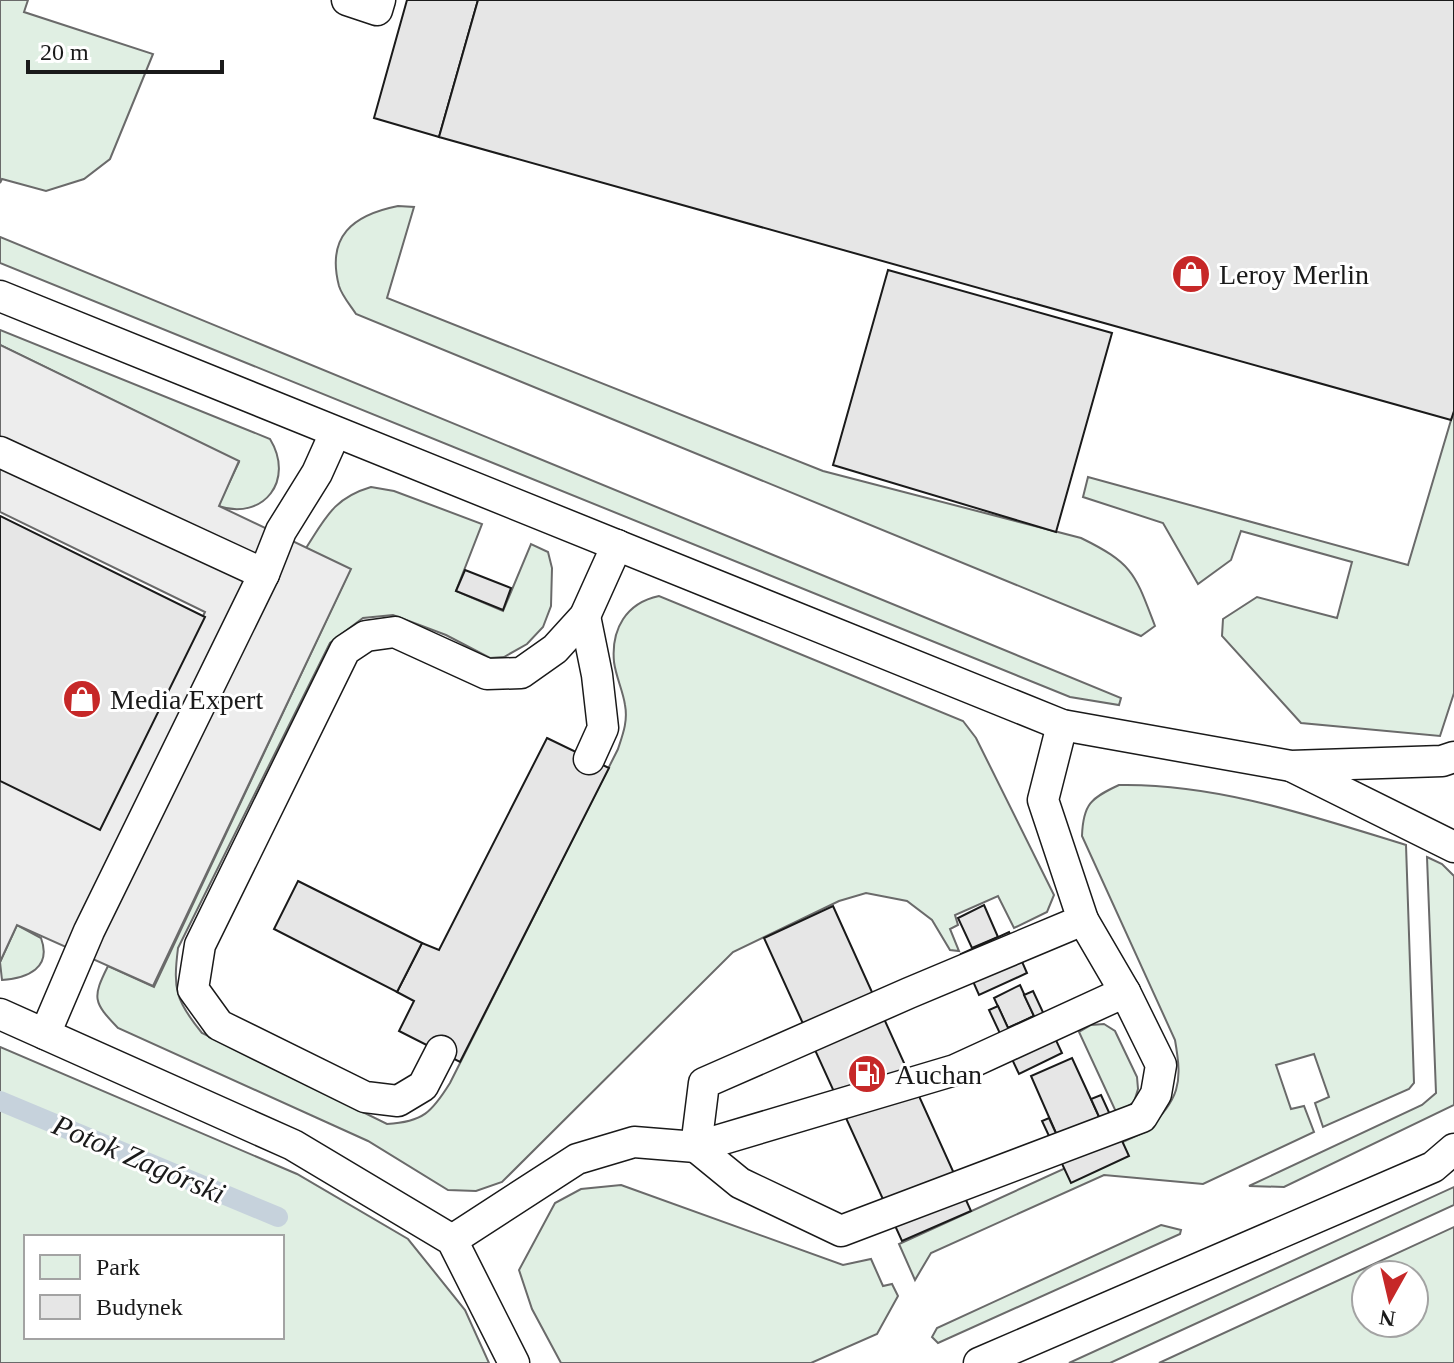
<svg xmlns="http://www.w3.org/2000/svg" width="1454" height="1363" viewBox="0 0 1454 1363" font-family="Georgia,serif">
  <rect width="100%" height="100%" fill="#fff"/>
  <g fill="#e0efe3" stroke="#6a6a6a" stroke-width="2" fill-rule="evenodd">
    <polygon points="0,0 28,0 24,12 153,54 110,159 84,179 46,191 2,179 0,183"/>
    <path d="M 398,206 L 414,207 L 387,298 L 823,471 L 1081,538 C 1134,564 1135,574 1155,626 L 1141,636 L 356,314 C 351,306 342,296 339,286 C 326,236 353,215 398,206 Z"/>
    <polygon points="0,237 1121,698 1119,705 1070,697 0,263"/>
    <path d="M 0,330 L 270,439 C 295,480 264,521 218,506 L 239,462 L 0,345 Z"/>
    <polygon points="1454,410 1454,693 1440,736 1301,723 1222,636 1223,619 1257,597 1337,618 1352,562 1241,531 1231,560 1198,584 1163,523 1083,497 1088,477 1408,565"/>
    <path d="M 371,487 L 394,491 L 482,524 L 456,591 L 503,611 L 531,544 L 548,552 L 552,568 L 551,606 L 543,627 L 527,644 L 504,657 L 490,658 L 446,635 L 393,615 L 363,618 L 330,643 L 178,948 C 173,989 175,1000 202,1033 L 387,1124 C 423,1122 432,1112 450,1083 L 618,749 C 623,734 628,721 625,705 C 623,691 616,677 614,662 C 611,629 626,603 659,596 L 963,721 L 976,738 L 1054,895 L 1047,912 L 1014,928 L 998,896 L 955,915 L 958,925 L 950,929 L 959,951 L 950,950 L 932,920 L 907,901 L 866,893 L 839,901 L 733,952 L 502,1182 L 476,1191 L 448,1190 L 368,1141 L 118,1028 C 93,1002 92,998 108,966 L 154,987 L 350,570 L 306,548 C 326,517 334,498 371,487 Z"/>
    <path d="M 1119,785 C 1216,783 1315,817 1406,845 L 1414,1083 L 1409,1089 L 1323,1127 L 1315,1103 L 1329,1097 L 1314,1054 L 1276,1065 L 1291,1109 L 1304,1106 L 1314,1132 L 1203,1184 L 1104,1175 L 931,1253 L 915,1280 L 899,1244 L 1147,1131 C 1179,1097 1183,1086 1175,1040 L 1082,836 C 1083,804 1091,798 1119,785 Z"/>
    <polygon points="1427,857 1442,864 1454,876 1454,1105 1284,1187 1249,1186 1422,1105 1436,1093"/>
    <path d="M 17,925 L 41,938 C 52,968 28,978 2,980 L 0,962 Z"/>
    <polygon points="1104,1024 1115,1031 1137,1077 1138,1089 1134,1102 1117,1114 1079,1032 1091,1025"/>
    <path d="M 0,1047 L 297,1174 L 408,1239 L 465,1310 L 489,1363 L 0,1363 ZM 26,1237 L 282,1237 L 282,1337 L 26,1337 Z"/>
    <polygon points="621,1185 843,1265 871,1259 883,1286 892,1284 898,1296 877,1334 811,1363 561,1363 532,1309 519,1270 555,1203 581,1189"/>
    <polygon points="1454,1187 1454,1205 1110,1363 1069,1363"/>
    <polygon points="1161,1225 1181,1230 1180,1234 938,1343 932,1337 937,1328"/>
    <path d="M 1454,1227 L 1454,1363 L 1159,1363 ZM 1366,1275 L 1414,1275 L 1414,1323 L 1366,1323 Z"/>
  </g>
  <polygon fill="#ededed" stroke="#6a6a6a" stroke-width="2" points="0,345 239,461 219,506 351,569 153,986 17,925 0,962 0,778 101,827 205,612 0,512"/>
  <g fill="none" stroke-linecap="round" stroke-linejoin="round">
    <polyline stroke="#c6d2dc" stroke-width="20" points="0,1101 278,1217"/>
  </g>
  <g fill="#e6e6e6" stroke="#1a1a1a" stroke-width="2">
    <polygon points="407,0 478,0 439,137 374,118"/>
    <polygon points="478,0 1454,0 1454,411 1451,420 439,137"/>
    <polygon points="888,270 1112,333 1056,532 833,465"/>
    <polygon points="0,516 205,617 100,830 0,781"/>
    <polygon points="465,570 511,588 503,610 456,591"/>
    <polygon points="547,738 609,768 460,1062 399,1031 414,1001 397,992 422,943 439,950"/>
    <polygon points="298,881 422,943 397,992 274,929"/>
    <polygon points="984,905 998,937 972,948 958,918"/>
    <polygon points="833,906 971,1211 902,1241 764,938"/>
    <polygon points="1009,932 1027,973 979,995 961,954"/>
    <polygon points="1020,985 1034,1016 1008,1028 994,998"/>
    <polygon points="1033,991 1062,1053 1019,1074 989,1010 998,1006 1008,1028 1034,1016 1024,995"/>
    <polygon points="1072,1058 1101,1121 1059,1140 1031,1076"/>
    <polygon points="1101,1095 1129,1156 1071,1183 1042,1121 1049,1118 1059,1140 1101,1121 1091,1099"/>
  </g>
  <g fill="none" stroke-linecap="round" stroke-linejoin="round">
    <g stroke="#1a1a1a" stroke-width="33">
      <g id="lane">
        <polyline points="347,0 377,10 380,0"/>
        <polyline points="0,296 1062,725 1291,766 1442,761 1454,757"/>
        <polyline points="0,452 264,574"/>
        <polyline points="585,616 597,675 603,728 589,759"/>
        <polyline points="1293,767 1454,847"/>
        <polyline points="0,1014 293,1145 452,1240 514,1363"/>
        <polyline points="45,1034 89,931 264,574 281,531 317,473 335,433"/>
        <polyline points="441,1051 423,1086 398,1101 365,1097 219,1025 193,989 200,945 345,650 366,636 395,632 487,674 521,673 555,649 585,616 617,545"/>
        <polyline points="696,1147 740,1183 841,1231 1142,1117 1156,1094 1161,1065 1125,992 1083,920"/>
        <polyline points="696,1147 955,1070 1125,992"/>
        <polyline points="452,1240 577,1159 634,1142 696,1147 704,1083 909,993 1083,920 1043,800 1062,725"/>
        <polyline points="979,1363 1433,1167 1454,1149"/>
      </g>
    </g>
    <use href="#lane" stroke="#fff" stroke-width="30"/>
  </g>
  <defs>
    <g id="shop-disc" transform="scale(2)"><circle r="9.5" fill="#c62828" stroke="#fff"/><path d="M-5-2.5h2.3a2.7 3.5 0 0 1 5.4 0H5L5.5 6h-11ZM-1.5-2.5h3a1.5 2.3 0 0 0-3 0Z" fill="#fff"/></g>
    <g id="fuel-disc" transform="scale(2)"><circle r="9.5" fill="#c62828" stroke="#fff"/><path d="M-5.5-6h7V0h2V4h1.3V-2.5L3-4.5l.8-.8L6-3V5H2.5V1h-1V6h-7ZM-4.2-4.7v3.2H.2V-4.7Z" fill="#fff"/></g>
  </defs>
  <g fill-rule="evenodd">
    <use href="#shop-disc" x="1191" y="274"/>
    <use href="#shop-disc" x="82" y="699"/>
    <use href="#fuel-disc" x="867" y="1074"/>
  </g>
  <g text-anchor="middle" stroke-width="6" stroke-linejoin="round" paint-order="stroke">
    <g font-size="28" fill="#1a1a1a" stroke="#fff" text-anchor="start">
      <text x="1219" y="284">Leroy Merlin</text>
      <text x="110" y="709">Media Expert</text>
      <text x="895" y="1084">Auchan</text>
    </g>
    <g font-size="30" font-style="italic" fill="#1a1a1a" stroke="#fff">
      <text transform="translate(139 1159) rotate(23)" y="10">Potok Zagórski</text>
    </g>
  </g>
  <rect x="24" y="1235" width="260" height="104" fill="#ffffff" stroke="#a3a3a3" stroke-width="2"/>
  <rect x="40" y="1255" width="40" height="24" fill="#e0efe3" stroke="#a3a3a3" stroke-width="2"/>
  <text x="96" y="1275" font-size="24" fill="#1a1a1a">Park</text>
  <rect x="40" y="1295" width="40" height="24" fill="#e6e6e6" stroke="#a3a3a3" stroke-width="2"/>
  <text x="96" y="1315" font-size="24" fill="#1a1a1a">Budynek</text>
  <g transform="translate(1390 1299) rotate(188)"><circle r="38" fill="#ffffff" stroke="#a3a3a3" stroke-width="2"/>
  <path d="M0-6L14 30L0 20L-14 30Z" fill="#c62828"/>
  <text y="-12" font-size="22" font-weight="bold" text-anchor="middle" fill="#1a1a1a">N</text>
  </g>
  <path d="M28 60v12h194v-12" fill="none" stroke="#1a1a1a" stroke-width="4"/>
  <text x="40" y="60" font-size="24" fill="#1a1a1a" stroke="#ffffff" stroke-width="6" paint-order="stroke">20 m</text>
</svg>
